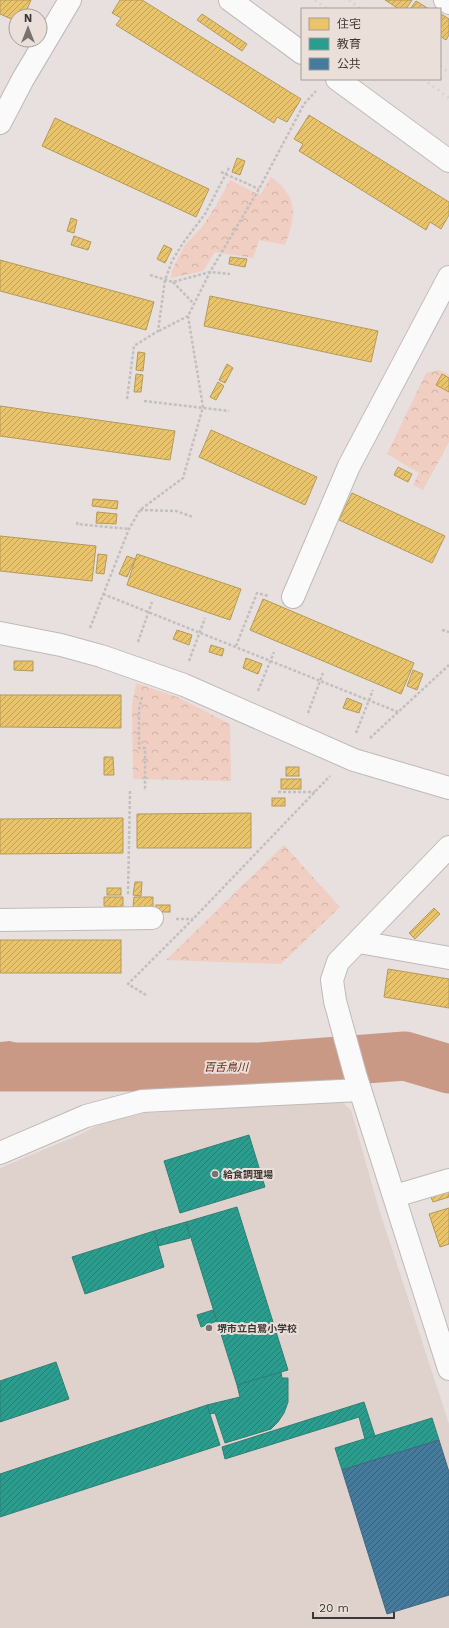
<svg xmlns="http://www.w3.org/2000/svg" width="449" height="1628" viewBox="0 0 449 1628" font-family="'Work Sans','Noto Sans JP',sans-serif">
  <defs>
    <pattern id="park-crowns" width="20" height="18" patternUnits="userSpaceOnUse"><rect width="20" height="18" fill="#f1cec2"/><path d="M2 6a3 3 0 1 1 6 0M12 15a3 3 0 1 1 6 0" fill="none" stroke="#d0b2a7"/></pattern>
    <pattern id="water-ripples" width="26" height="14" patternUnits="userSpaceOnUse"><rect width="26" height="14" fill="#ca9986"/><path d="M2 4q2-2 4 0t4 0M15 11q2-2 4 0t4 0" fill="none" stroke="#a57e6e"/></pattern>
    <pattern id="homes-hatch" width="6" height="6" patternUnits="userSpaceOnUse"><rect width="6" height="6" fill="#e9c46a"/><path d="M-1 1l2-2M0 6l6-6M5 7l2-2" fill="none" stroke="#bea058"/></pattern>
    <pattern id="schools-hatch" width="6" height="6" patternUnits="userSpaceOnUse"><rect width="6" height="6" fill="#2a9d8f"/><path d="M-1 1l2-2M0 6l6-6M5 7l2-2" fill="none" stroke="#258176"/></pattern>
    <pattern id="public-hatch" width="6" height="6" patternUnits="userSpaceOnUse"><rect width="6" height="6" fill="#457b9d"/><path d="M-1 1l2-2M0 6l6-6M5 7l2-2" fill="none" stroke="#38607a"/></pattern>
  </defs>
  <rect width="100%" height="100%" fill="#e7e0de"/>
  <polygon fill="#dfd2cc" points="342,1102 351,1110 378,1206 449,1424 449,1628 0,1628 0,1168 79,1135 100,1124 143,1113"/>
  <g fill="url(#park-crowns)">
    <path d="M 271,177 C 299,197 296,216 285,245 L 259,240 L 253,258 L 215,252 L 203,271 L 171,278 L 172,270 L 185,245 L 202,227 L 217,204 L 230,180 L 260,195 Z"/>
    <polygon points="439,370 449,375 449,442 423,490 413,485 419,473 387,454 426,373"/>
    <polygon points="136,683 177,697 230,724 231,781 133,779 132,706"/>
    <polygon points="284,845 340,907 281,964 166,960"/>
  </g>
  <polygon fill="url(#water-ripples)" points="10,1041 67,1058 134,1063 134,1072 113,1073 70,1080 6,1080 0,1086 0,1042"/>
  <g fill="url(#homes-hatch)" stroke="#b59a5a">
    <polygon points="0,0 31,0 24,16 16,16 16,21 0,14"/>
    <polygon points="120,0 142,0 301,99 287,122 277,117 274,123 116,25 121,18 112,13"/>
    <polygon points="385,0 412,0 406,9 399,9"/>
    <polygon points="416,1 429,9 410,9"/>
    <polygon points="202,14 247,44 242,51 197,20"/>
    <polygon points="441,14 449,19 449,35 446,40 440,36"/>
    <polygon points="309,115 449,202 449,215 441,229 430,222 426,230 299,151 303,144 294,139"/>
    <polygon points="55,118 209,189 196,217 42,146"/>
    <polygon points="237,158 245,161 240,175 232,172"/>
    <polygon points="71,218 77,220 74,233 67,231"/>
    <polygon points="74,236 91,242 88,250 71,245"/>
    <polygon points="164,245 172,249 165,263 157,259"/>
    <polygon points="230,257 247,259 245,267 229,264"/>
    <polygon points="0,260 154,302 146,330 0,291"/>
    <polygon points="210,296 378,331 371,362 204,326"/>
    <polygon points="138,352 145,353 143,371 136,370"/>
    <polygon points="227,364 233,368 225,383 219,380"/>
    <polygon points="136,374 143,375 141,392 134,392"/>
    <polygon points="442,374 449,378 449,392 436,385"/>
    <polygon points="218,382 224,386 216,400 210,397"/>
    <polygon points="0,406 175,431 170,460 0,436"/>
    <polygon points="211,430 317,477 305,505 199,457"/>
    <polygon points="398,467 412,474 408,482 394,475"/>
    <polygon points="352,493 445,536 432,563 339,520"/>
    <polygon points="93,499 118,501 117,509 92,506"/>
    <polygon points="97,512 117,514 116,524 96,523"/>
    <polygon points="0,536 96,546 92,581 0,571"/>
    <polygon points="98,554 107,555 104,574 96,573"/>
    <polygon points="137,554 241,589 230,620 127,585"/>
    <polygon points="127,556 135,559 127,577 119,574"/>
    <polygon points="263,599 414,663 401,694 250,630"/>
    <polygon points="177,630 192,635 189,645 173,639"/>
    <polygon points="211,645 224,649 222,656 209,652"/>
    <polygon points="246,658 262,664 258,674 243,668"/>
    <polygon points="14,661 33,661 33,671 14,670"/>
    <polygon points="413,670 423,674 417,690 407,686"/>
    <polygon points="0,695 121,695 121,728 0,727"/>
    <polygon points="347,698 362,704 359,713 343,708"/>
    <polygon points="104,757 113,757 114,775 104,775"/>
    <rect x="286" y="767" width="13" height="9"/>
    <rect x="281" y="779" width="20" height="10"/>
    <rect x="272" y="798" width="13" height="8"/>
    <polygon points="251,813 251,848 137,848 137,814"/>
    <polygon points="123,818 123,853 0,854 0,819"/>
    <polygon points="135,882 142,882 141,896 133,895"/>
    <rect x="107" y="888" width="14" height="7"/>
    <polygon points="104,897 123,897 123,907 104,906"/>
    <polygon points="134,897 153,897 153,907 133,907"/>
    <rect x="156" y="905" width="14" height="7"/>
    <polygon points="434,908 440,914 415,939 409,933"/>
    <rect x="0" y="940" width="121" height="33"/>
    <polygon points="388,969 449,979 449,1008 384,997"/>
    <polygon points="449,1190 449,1197 433,1202 430,1195"/>
    <polygon points="449,1208 449,1244 440,1247 429,1214"/>
  </g>
  <g fill="url(#schools-hatch)" stroke="#307f74">
    <polygon points="249,1135 265,1187 180,1213 164,1161"/>
    <polygon points="237,1207 288,1370 237,1385 186,1222"/>
    <polygon points="186,1222 190,1238 158,1246 154,1231"/>
    <polygon points="154,1231 164,1267 85,1294 72,1257"/>
    <polygon points="213,1310 217,1321 201,1327 197,1315"/>
    <polygon points="56,1362 69,1399 0,1422 0,1381"/>
    <polygon points="281,1372 282,1378 288,1378 288,1402 284,1413 278,1422 271,1429 225,1443 215,1413 210,1414 207,1405 240,1397 237,1385"/>
    <polygon points="364,1402 375,1436 365,1439 359,1417 225,1459 222,1447"/>
    <polygon points="207,1405 220,1445 0,1517 0,1474"/>
    <polygon points="432,1418 439,1440 342,1470 335,1448"/>
  </g>
  <polygon fill="url(#public-hatch)" stroke="#43677e" points="439,1440 449,1472 449,1595 387,1614 342,1470"/>
  <g fill="none" stroke-linecap="round" stroke-linejoin="round">
    <polyline stroke="#ca9986" stroke-width="49" points="0,1067 260,1067 405,1056 449,1069"/>
    <g stroke="#bfbab8" stroke-width="24">
      <g id="minor">
        <polyline points="230,0 302,53"/>
        <polyline points="445,0 449,3"/>
        <polyline points="337,79 449,161"/>
        <polyline points="0,123 23,79 70,0"/>
        <polyline points="293,597 349,466 449,277"/>
        <polyline points="0,633 61,645 101,656 184,685 354,760 449,788"/>
        <polyline points="449,847 338,962 332,980 335,1001 355,1074 449,1369"/>
        <polyline points="0,920 152,918"/>
        <polyline points="359,942 449,958"/>
        <polyline points="0,1153 86,1116 142,1101 360,1090"/>
        <polyline points="395,1196 449,1180"/>
      </g>
    </g>
    <g stroke="#c2c0bf" stroke-width="2.5" stroke-dasharray="3 2" stroke-linecap="butt">
      <polyline points="221,172 259,189"/>
      <polyline points="150,275 173,282 210,272 230,274"/>
      <polyline points="173,282 194,304"/>
      <polyline points="159,331 188,316"/>
      <polyline points="127,399 134,346 158,331 165,280 172,261 183,243 205,214 230,166"/>
      <polyline points="144,401 229,411"/>
      <polyline points="140,510 176,511 193,517"/>
      <polyline points="78,522 77,524 129,529"/>
      <polyline points="103,594 398,712"/>
      <polyline points="90,628 129,529 140,510 183,478 203,407 188,316 210,272 259,189 304,104 316,91"/>
      <polyline points="442,630 449,632"/>
      <polyline points="138,642 152,602"/>
      <polyline points="236,646 257,593 269,596"/>
      <polyline points="189,661 205,618"/>
      <polyline points="258,691 274,652"/>
      <polyline points="142,697 139,709 139,748 145,748 145,791"/>
      <polyline points="308,713 323,673"/>
      <polyline points="356,733 373,690"/>
      <polyline points="370,738 449,665"/>
      <polyline points="278,792 315,792"/>
      <polyline points="128,894 130,791"/>
      <polyline points="176,919 193,919"/>
      <polyline points="146,995 128,984 193,919 330,776"/>
    </g>
    <use href="#minor" stroke="#fbfafa" stroke-width="22"/>
    <g stroke="#d6d4d4" stroke-width="3" stroke-dasharray="2 4" stroke-linecap="butt">
      <polyline points="315,0 327,9"/>
      <polyline points="349,0 361,9"/>
      <polyline points="440,66 449,73"/>
      <polyline points="423,79 449,98"/>
    </g>
  </g>
  <g fill="#787371" stroke="#ebdfda" stroke-width="1.5">
    <circle cx="215" cy="1174" r="4"/>
    <circle cx="209" cy="1328" r="4"/>
  </g>
  <g text-anchor="middle" stroke-width="4" stroke-linejoin="round" paint-order="stroke">
    <g font-size="10" font-weight="bold" fill="#3d3836" stroke="#ebdfda" text-anchor="start">
      <text x="223" y="1178">給食調理場</text>
      <text x="217" y="1332">堺市立白鷺小学校</text>
    </g>
    <g font-size="11" font-style="italic" fill="#68290d" stroke="#ebdfda">
      <text x="226" y="1071">百舌鳥川</text>
    </g>
  </g>
  <rect x="301" y="8" width="140" height="72" fill="#ebdfda" stroke="#a59c98"/>
  <rect x="309" y="18" width="20" height="12" fill="#e9c46a" stroke="#a59c98"/>
  <text x="337" y="28" font-size="12" fill="#3d3836">住宅</text>
  <rect x="309" y="38" width="20" height="12" fill="#2a9d8f" stroke="#a59c98"/>
  <text x="337" y="48" font-size="12" fill="#3d3836">教育</text>
  <rect x="309" y="58" width="20" height="12" fill="#457b9d" stroke="#a59c98"/>
  <text x="337" y="68" font-size="12" fill="#3d3836">公共</text>
  <g transform="translate(28 28)"><circle r="19" fill="#ebdfda" stroke="#a59c98"/>
  <path d="M0-3L7 15L0 10L-7 15Z" fill="#787371"/>
  <text y="-6" font-size="11" font-weight="bold" text-anchor="middle" fill="#3d3836">N</text>
  </g>
  <path d="M313 1612v6h81v-6" fill="none" stroke="#3d3836" stroke-width="2"/>
  <text x="319" y="1612" font-size="12" fill="#3d3836" stroke="#ebdfda" stroke-width="3" paint-order="stroke">20 m</text>
</svg>
